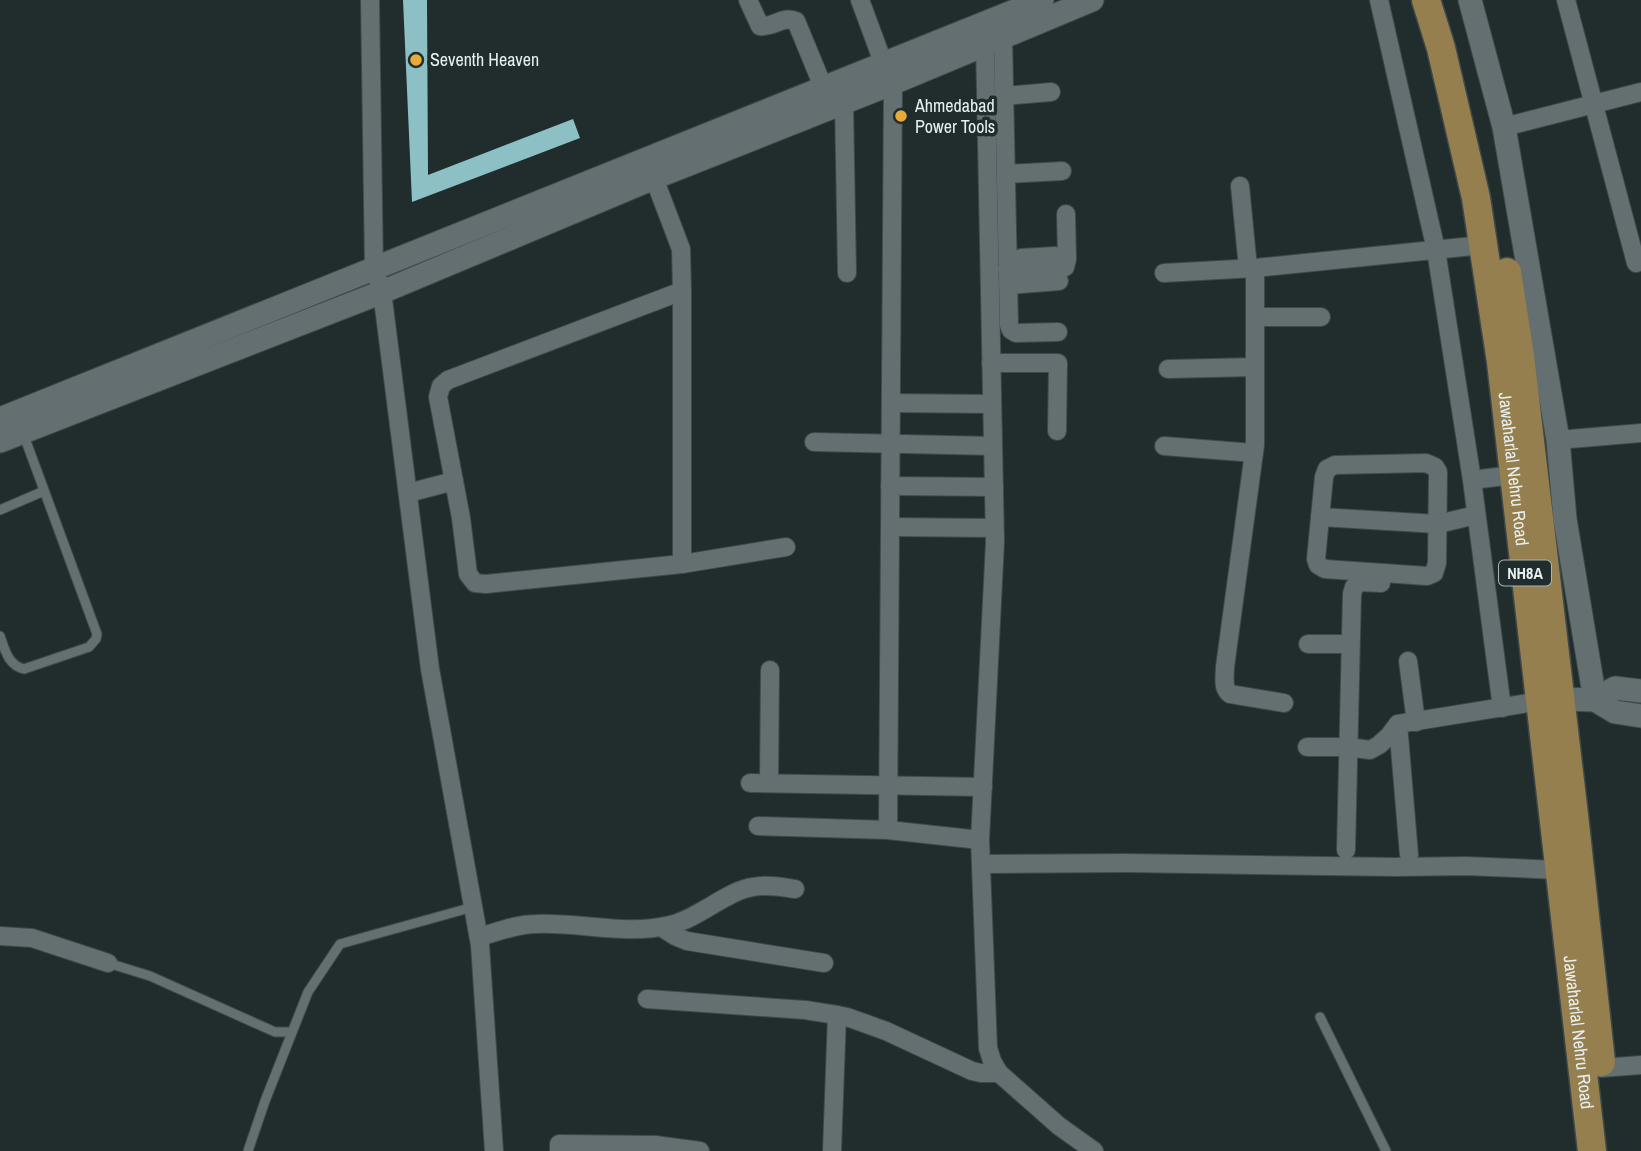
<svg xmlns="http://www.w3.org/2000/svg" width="1641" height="1151" viewBox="0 0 1641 1151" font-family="'Archivo Narrow',sans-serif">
  <rect width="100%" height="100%" fill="#212c2c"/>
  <polygon fill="#8dc0c5" points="403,0 427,0 428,175 573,119 580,138 412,202"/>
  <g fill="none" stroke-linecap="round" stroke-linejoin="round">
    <g stroke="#3f4949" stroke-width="11">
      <g id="service">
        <polyline points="0,510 44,491"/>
        <path d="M 0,636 C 5,650 8,665 24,669 L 89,647 L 96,639 L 97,634 L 23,433"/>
        <polyline points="108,963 150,976 275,1032 292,1032"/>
        <polyline points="1320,1017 1386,1151"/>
        <polyline points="248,1151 265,1101 308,992 340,944 473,907"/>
      </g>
    </g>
    <g stroke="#3f4949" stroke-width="20">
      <g id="minor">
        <polyline points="370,0 374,268 382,292 385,315 430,669 480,945 494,1151"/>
        <path d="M 748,0 L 760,26 C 773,28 784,15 796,21 L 824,89"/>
        <polyline points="860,0 884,65"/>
        <polyline points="1379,0 1436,250 1472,480 1502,708"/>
        <polyline points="1566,0 1636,263"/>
        <polyline points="1003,37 1009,325 1011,330 1016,333 1058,332"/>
        <polyline points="985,44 995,542 980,840 988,1048 992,1061 999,1073 1059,1126 1094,1151"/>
        <polyline points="1004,96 1051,92"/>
        <polyline points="844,102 847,273"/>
        <polyline points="1504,127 1641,92"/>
        <polyline points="1006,174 1062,171"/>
        <polyline points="654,178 681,249 682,291 682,564 486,584 475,583 468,574 461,518 438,397 441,386 448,380 682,291"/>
        <polyline points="1240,186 1248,268"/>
        <polyline points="1021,258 1055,256"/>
        <polyline points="1007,269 1061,269 1065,267 1067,259 1066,214"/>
        <polyline points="1164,273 1255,268"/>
        <polyline points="1008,285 1059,281"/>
        <polyline points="1255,317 1321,317"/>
        <polyline points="991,363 1058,363 1057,431"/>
        <polyline points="1168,369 1255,367"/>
        <polyline points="891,403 992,404"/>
        <polyline points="1558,440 1641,433"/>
        <polyline points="814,442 993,446"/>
        <polyline points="1164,446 1254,453"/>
        <polygon points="1426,463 1435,467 1438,472 1437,563 1434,573 1427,576 1325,569 1318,565 1316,559 1324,477 1327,469 1335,465"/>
        <polyline points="1472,480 1513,475"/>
        <polyline points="890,486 994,487"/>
        <polyline points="408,493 454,481"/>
        <polyline points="1320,517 1438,524 1476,515"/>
        <polyline points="890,527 994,528"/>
        <polyline points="682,564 786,547"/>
        <polyline points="1308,644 1350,644"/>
        <polyline points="1408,661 1416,722"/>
        <path d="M 1284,703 L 1230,694 C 1222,688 1225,677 1225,667 L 1255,445 L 1255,268 L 1483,245"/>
        <polyline points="1307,747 1348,747 1370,750 1379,745 1389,736 1398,724"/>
        <polyline points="750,783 983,787"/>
        <polyline points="769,783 770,670"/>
        <polyline points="758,826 888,830 980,840"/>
        <polyline points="888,830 893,83"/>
        <polyline points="1346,850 1352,594 1354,587 1358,582 1381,583"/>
        <polyline points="1409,855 1398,724 1540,701"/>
        <polyline points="981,864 1126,863 1396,867 1466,866 1558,870"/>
        <polyline points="661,927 675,936 687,941 824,963"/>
        <polyline points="0,936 32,938 108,963"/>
        <path d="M 479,937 C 497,932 517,924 536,924 C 581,922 626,936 670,925 C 700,918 726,891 753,887 C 767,884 782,887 795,889"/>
        <polyline points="647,999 805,1010 837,1015"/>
        <polyline points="1601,1068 1641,1065"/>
        <polyline points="559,1151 559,1144 655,1145"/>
        <polyline points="654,1151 655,1145 700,1151"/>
        <polyline points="832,1151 837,1015 847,1017 886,1031 972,1071 981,1073 999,1073"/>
      </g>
    </g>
    <g stroke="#3f4949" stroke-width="25">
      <g id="tertiary">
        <polyline points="1470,0 1504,127 1558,440 1565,519 1595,700"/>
        <polyline points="0,419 1042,0"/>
        <polyline points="0,441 382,292 654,178 893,83 1092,0"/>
        <polyline points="1595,700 1615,688 1641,691"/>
        <polyline points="1543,701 1560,699 1595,700 1615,712 1641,716"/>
      </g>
    </g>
    <g stroke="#3f4949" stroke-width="31">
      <g id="primary">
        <path id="s1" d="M 1426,0 L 1441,48 L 1476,198 L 1501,362 L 1592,1151"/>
        <polyline points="1507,272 1520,356 1574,815 1601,1062"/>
      </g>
    </g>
    <use href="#service" stroke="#636f70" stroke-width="9"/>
    <use href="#minor" stroke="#636f70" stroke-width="18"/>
    <use href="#tertiary" stroke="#636f70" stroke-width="23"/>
    <use href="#primary" stroke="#957f4e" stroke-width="28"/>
  </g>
  <g fill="#e9ab38" stroke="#212c2c" stroke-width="2.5">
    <circle cx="416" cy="60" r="7"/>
    <circle cx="901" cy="116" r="7"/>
  </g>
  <g text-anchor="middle" stroke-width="7" stroke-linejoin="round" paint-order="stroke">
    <rect fill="#212c2c" stroke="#acb4b4" stroke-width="2" x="1499" y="560.5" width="52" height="25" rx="5"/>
    <g font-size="16" font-weight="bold" fill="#e8efef">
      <text x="1525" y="579">NH8A</text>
    </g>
    <g font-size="18" fill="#e8efef" stroke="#212c2c" text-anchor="start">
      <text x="430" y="66">Seventh Heaven</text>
      <text x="915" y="112">Ahmedabad<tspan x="915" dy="21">Power Tools</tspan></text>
    </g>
    <g font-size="18" fill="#e8efef" stroke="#212c2c">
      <text dy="6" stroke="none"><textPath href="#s1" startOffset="478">Jawaharlal Nehru Road</textPath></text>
      <text dy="6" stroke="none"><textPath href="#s1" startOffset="1045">Jawaharlal Nehru Road</textPath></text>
    </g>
  </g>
</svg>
